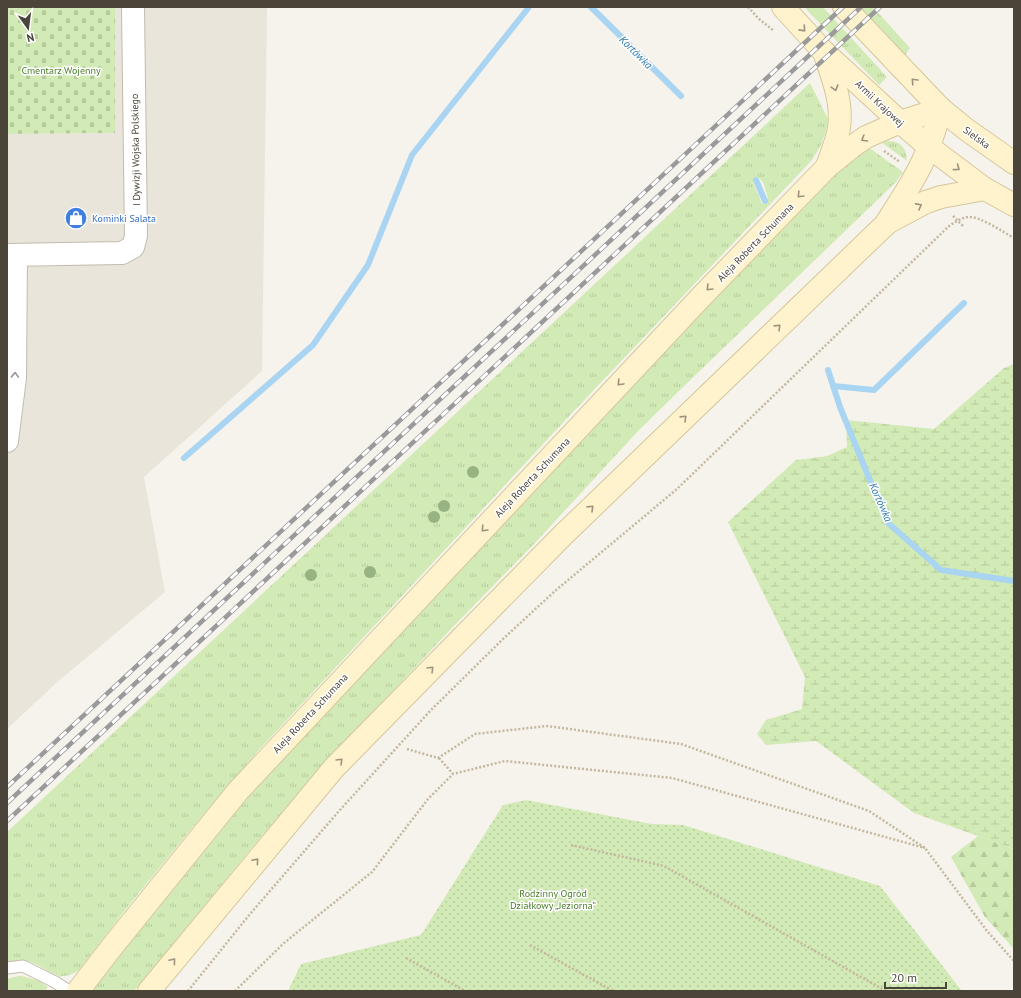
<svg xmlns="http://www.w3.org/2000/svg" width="1021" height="998" viewBox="0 0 1021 998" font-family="'PT Sans',sans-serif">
  <defs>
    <pattern id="grass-tufts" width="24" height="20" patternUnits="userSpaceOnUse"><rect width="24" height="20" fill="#d2eab5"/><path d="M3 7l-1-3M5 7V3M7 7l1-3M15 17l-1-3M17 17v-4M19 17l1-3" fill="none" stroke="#b6ca9c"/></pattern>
    <pattern id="forest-firs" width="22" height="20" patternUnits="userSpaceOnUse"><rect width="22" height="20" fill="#d2eab5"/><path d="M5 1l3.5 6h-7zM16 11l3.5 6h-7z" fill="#b6ca9c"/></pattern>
    <pattern id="wetland-marsh" width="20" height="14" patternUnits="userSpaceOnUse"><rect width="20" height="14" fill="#d2eab5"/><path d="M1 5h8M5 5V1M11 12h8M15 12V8" fill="none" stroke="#b6ca9c"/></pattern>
    <pattern id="cemetery-stones" width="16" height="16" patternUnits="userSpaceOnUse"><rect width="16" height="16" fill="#d2eab5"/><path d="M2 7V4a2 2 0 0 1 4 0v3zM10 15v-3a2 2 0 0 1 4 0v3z" fill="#b6ca9c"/></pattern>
    <pattern id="park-dots" width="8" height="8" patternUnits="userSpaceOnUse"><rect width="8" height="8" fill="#d2eab5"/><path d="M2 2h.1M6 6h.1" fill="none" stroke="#b6ca9c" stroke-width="1.8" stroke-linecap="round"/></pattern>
  </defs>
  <rect width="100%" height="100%" fill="#f6f3ec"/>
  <polygon fill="#eae5da" points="115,7 267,7 262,371 144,477 165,592 55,684 7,729 7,134 115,133"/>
  <g fill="url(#grass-tufts)" fill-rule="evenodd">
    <polygon points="804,7 823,7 887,77 879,85"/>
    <polygon points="858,7 873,7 910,48 904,57"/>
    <path d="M 810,83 L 828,119 L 826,131 L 821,145 L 812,160 L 571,414 L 258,751 L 192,828 L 129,905 L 79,970 C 73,974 68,976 61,976 L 61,977 C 41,970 30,954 7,963 L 7,832 ZM 759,178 L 763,182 L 768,198 L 762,204 L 753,182 Z"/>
    <path d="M 889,141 C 902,142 906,148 907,161 L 881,142 Z"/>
    <polygon points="868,147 903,172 896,182 682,388 639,430 534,544 448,632 339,749 260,838 134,991 92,991 229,817 295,744 636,380 823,188 846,164"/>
    <polygon points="22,976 39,981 48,987 46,989 47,991 7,991 7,979 14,977"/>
  </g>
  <polygon fill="url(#forest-firs)" points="978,836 1014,849 1014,949 985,917 951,857"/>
  <polygon fill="url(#wetland-marsh)" points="1014,364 1014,849 914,813 816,741 766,745 757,734 766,720 802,709 805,677 728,522 796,460 827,456 847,447 846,420 934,429 1004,368"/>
  <polygon fill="url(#cemetery-stones)" points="7,7 115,7 115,133 7,134"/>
  <polygon fill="url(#park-dots)" points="526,800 652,824 683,825 880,886 962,991 288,991 301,964 421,935 503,805"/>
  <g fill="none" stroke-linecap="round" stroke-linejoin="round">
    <g stroke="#a9d4f2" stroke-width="6">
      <polyline points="591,7 681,96"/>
      <polyline points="756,180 765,201"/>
      <polyline points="828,370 840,407 887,522 941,570 1014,581"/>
      <polyline points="833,386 874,390 964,303"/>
      <polyline points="184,458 313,345 368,265 412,155 529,7"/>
    </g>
    <g stroke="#c2bbae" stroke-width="13">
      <polyline id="lane" points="7,968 23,966 55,982 69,991"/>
    </g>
    <g stroke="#c2bbae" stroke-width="24">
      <g id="street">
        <polyline points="7,255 122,253 133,247 136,236 133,7"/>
        <polyline points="7,441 15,378 16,255"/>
      </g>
    </g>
    <g stroke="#d6c79b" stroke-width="24">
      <g id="secondary">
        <polyline points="783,7 823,51 900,122 929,147 985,189 1014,205"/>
        <polyline points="844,7 941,109 967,130 1014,163"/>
        <path d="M 824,52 C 832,76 843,102 839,128 C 837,141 831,154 827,167"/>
        <polyline points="887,223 926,202 941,197 985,189"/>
        <polyline points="78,991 115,943 238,791 701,297 827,167 853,146 866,137 900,122 941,109"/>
        <path d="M 149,991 L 334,768 L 563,535 L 885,225 C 901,200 918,175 929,147 C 933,135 937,122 941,109"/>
      </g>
    </g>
    <g stroke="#c4b79f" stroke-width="2.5" stroke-dasharray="2 2" stroke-linecap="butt">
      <polyline points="748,7 759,19 774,31"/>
      <polyline points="884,151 900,162"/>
      <polyline points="953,216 963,226"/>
      <polyline points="407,749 438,758 475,734 547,726 681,744 869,811 925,848 987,931 1014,961"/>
      <polyline points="439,758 453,774"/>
      <polyline points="571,845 664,866 886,991"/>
      <polyline points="530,945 613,991"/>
      <polyline points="406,958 465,991"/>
      <path d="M 188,991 L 250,914 L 339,811 L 431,710 L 504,638 L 555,591 L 677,489 L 948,227 C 953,223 961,218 968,217 C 980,216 1003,232 1014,238"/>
      <polyline points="235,991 284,943 372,872 428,799 453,774 505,761 672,778 925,848"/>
    </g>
    <use href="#lane" stroke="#fff" stroke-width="11"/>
    <use href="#street" stroke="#fff" stroke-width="22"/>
    <use href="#secondary" stroke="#fff3cd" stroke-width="22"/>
    <g stroke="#9a9a9a" stroke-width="4.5">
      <g id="rail">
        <polyline points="7,787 843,7"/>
        <polyline points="7,803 861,7"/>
        <polyline points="7,821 880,7"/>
      </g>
    </g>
    <use href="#rail" stroke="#fff" stroke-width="3" stroke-dasharray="9" stroke-linecap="butt"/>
  </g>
  <g fill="#97b381">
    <circle cx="473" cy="472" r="6"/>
    <circle cx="444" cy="506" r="6"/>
    <circle cx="434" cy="517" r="6"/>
    <circle cx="370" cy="572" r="6"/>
    <circle cx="311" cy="575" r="6"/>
  </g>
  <defs><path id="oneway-chevron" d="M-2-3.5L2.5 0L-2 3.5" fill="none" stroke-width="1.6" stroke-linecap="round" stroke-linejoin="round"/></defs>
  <g stroke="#9c937c">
    <use href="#oneway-chevron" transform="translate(803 29) rotate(48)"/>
    <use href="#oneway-chevron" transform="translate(914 81) rotate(-133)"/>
    <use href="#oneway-chevron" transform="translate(835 88) rotate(74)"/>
    <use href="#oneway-chevron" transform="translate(864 139) rotate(149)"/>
    <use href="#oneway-chevron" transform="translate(957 168) rotate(37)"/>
    <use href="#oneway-chevron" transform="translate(800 195) rotate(134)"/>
    <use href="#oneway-chevron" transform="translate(919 206) rotate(-29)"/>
    <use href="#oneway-chevron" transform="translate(709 288) rotate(134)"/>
    <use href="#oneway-chevron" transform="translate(778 327) rotate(-44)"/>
    <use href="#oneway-chevron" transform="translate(620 383) rotate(133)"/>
    <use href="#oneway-chevron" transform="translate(684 418) rotate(-44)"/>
    <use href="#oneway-chevron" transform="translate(591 508) rotate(-44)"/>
    <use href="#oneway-chevron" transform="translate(484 529) rotate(133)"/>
    <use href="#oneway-chevron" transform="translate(431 669) rotate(-45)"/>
    <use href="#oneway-chevron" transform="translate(340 761) rotate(-45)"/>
    <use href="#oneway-chevron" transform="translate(256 861) rotate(-50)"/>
    <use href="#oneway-chevron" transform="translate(173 961) rotate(-50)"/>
  </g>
  <use stroke="#9c9892" href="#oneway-chevron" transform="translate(15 375) rotate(-88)"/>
  <defs>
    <g id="shop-disc" transform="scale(1.15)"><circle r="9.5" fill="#3f7fe0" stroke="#fff"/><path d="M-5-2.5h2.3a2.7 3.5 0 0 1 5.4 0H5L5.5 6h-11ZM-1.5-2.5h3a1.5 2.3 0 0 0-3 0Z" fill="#fff"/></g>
  </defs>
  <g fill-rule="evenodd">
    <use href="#shop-disc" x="76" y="218"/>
  </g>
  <g text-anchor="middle" stroke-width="3" stroke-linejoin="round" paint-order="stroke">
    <g font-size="10" fill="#4a7f2a" stroke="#fff">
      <text x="61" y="74">Cmentarz Wojenny</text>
      <text x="553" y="897">Rodzinny Ogród<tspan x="553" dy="12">Działkowy „Jeziorna”</tspan></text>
    </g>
    <g font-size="10" fill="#4b4439" stroke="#fff">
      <text transform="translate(880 103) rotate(43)" y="4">Armii Krajowej</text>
      <text transform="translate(977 137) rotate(36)" y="4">Sielska</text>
      <text transform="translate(135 150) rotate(-91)" y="4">I Dywizji Wojska Polskiego</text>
      <text transform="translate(755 242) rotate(-46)" y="4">Aleja Roberta Schumana</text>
      <text transform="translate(532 477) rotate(-47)" y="4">Aleja Roberta Schumana</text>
      <text transform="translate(310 713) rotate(-47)" y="4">Aleja Roberta Schumana</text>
    </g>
    <g font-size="10" fill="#366cbe" stroke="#fff" text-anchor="start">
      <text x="92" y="222">Kominki Salata</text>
    </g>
    <g font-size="11" font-style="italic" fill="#2e7ab2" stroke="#fff">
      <text transform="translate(636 52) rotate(45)" y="4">Kortówka</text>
      <text transform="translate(881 502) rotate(66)" y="4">Kortówka</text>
    </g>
  </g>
  <rect width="1021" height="998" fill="none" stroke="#4b4439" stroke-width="16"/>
  <g transform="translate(28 28) rotate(166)" stroke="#ffffff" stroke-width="3" paint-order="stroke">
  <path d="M0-3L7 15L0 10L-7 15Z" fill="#4b4439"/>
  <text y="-6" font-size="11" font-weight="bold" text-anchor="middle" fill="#4b4439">N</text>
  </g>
  <path d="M885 982v6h61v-6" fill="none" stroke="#4b4439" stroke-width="2"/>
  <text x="891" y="982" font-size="12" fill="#4b4439" stroke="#ffffff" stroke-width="3" paint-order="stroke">20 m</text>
</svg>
